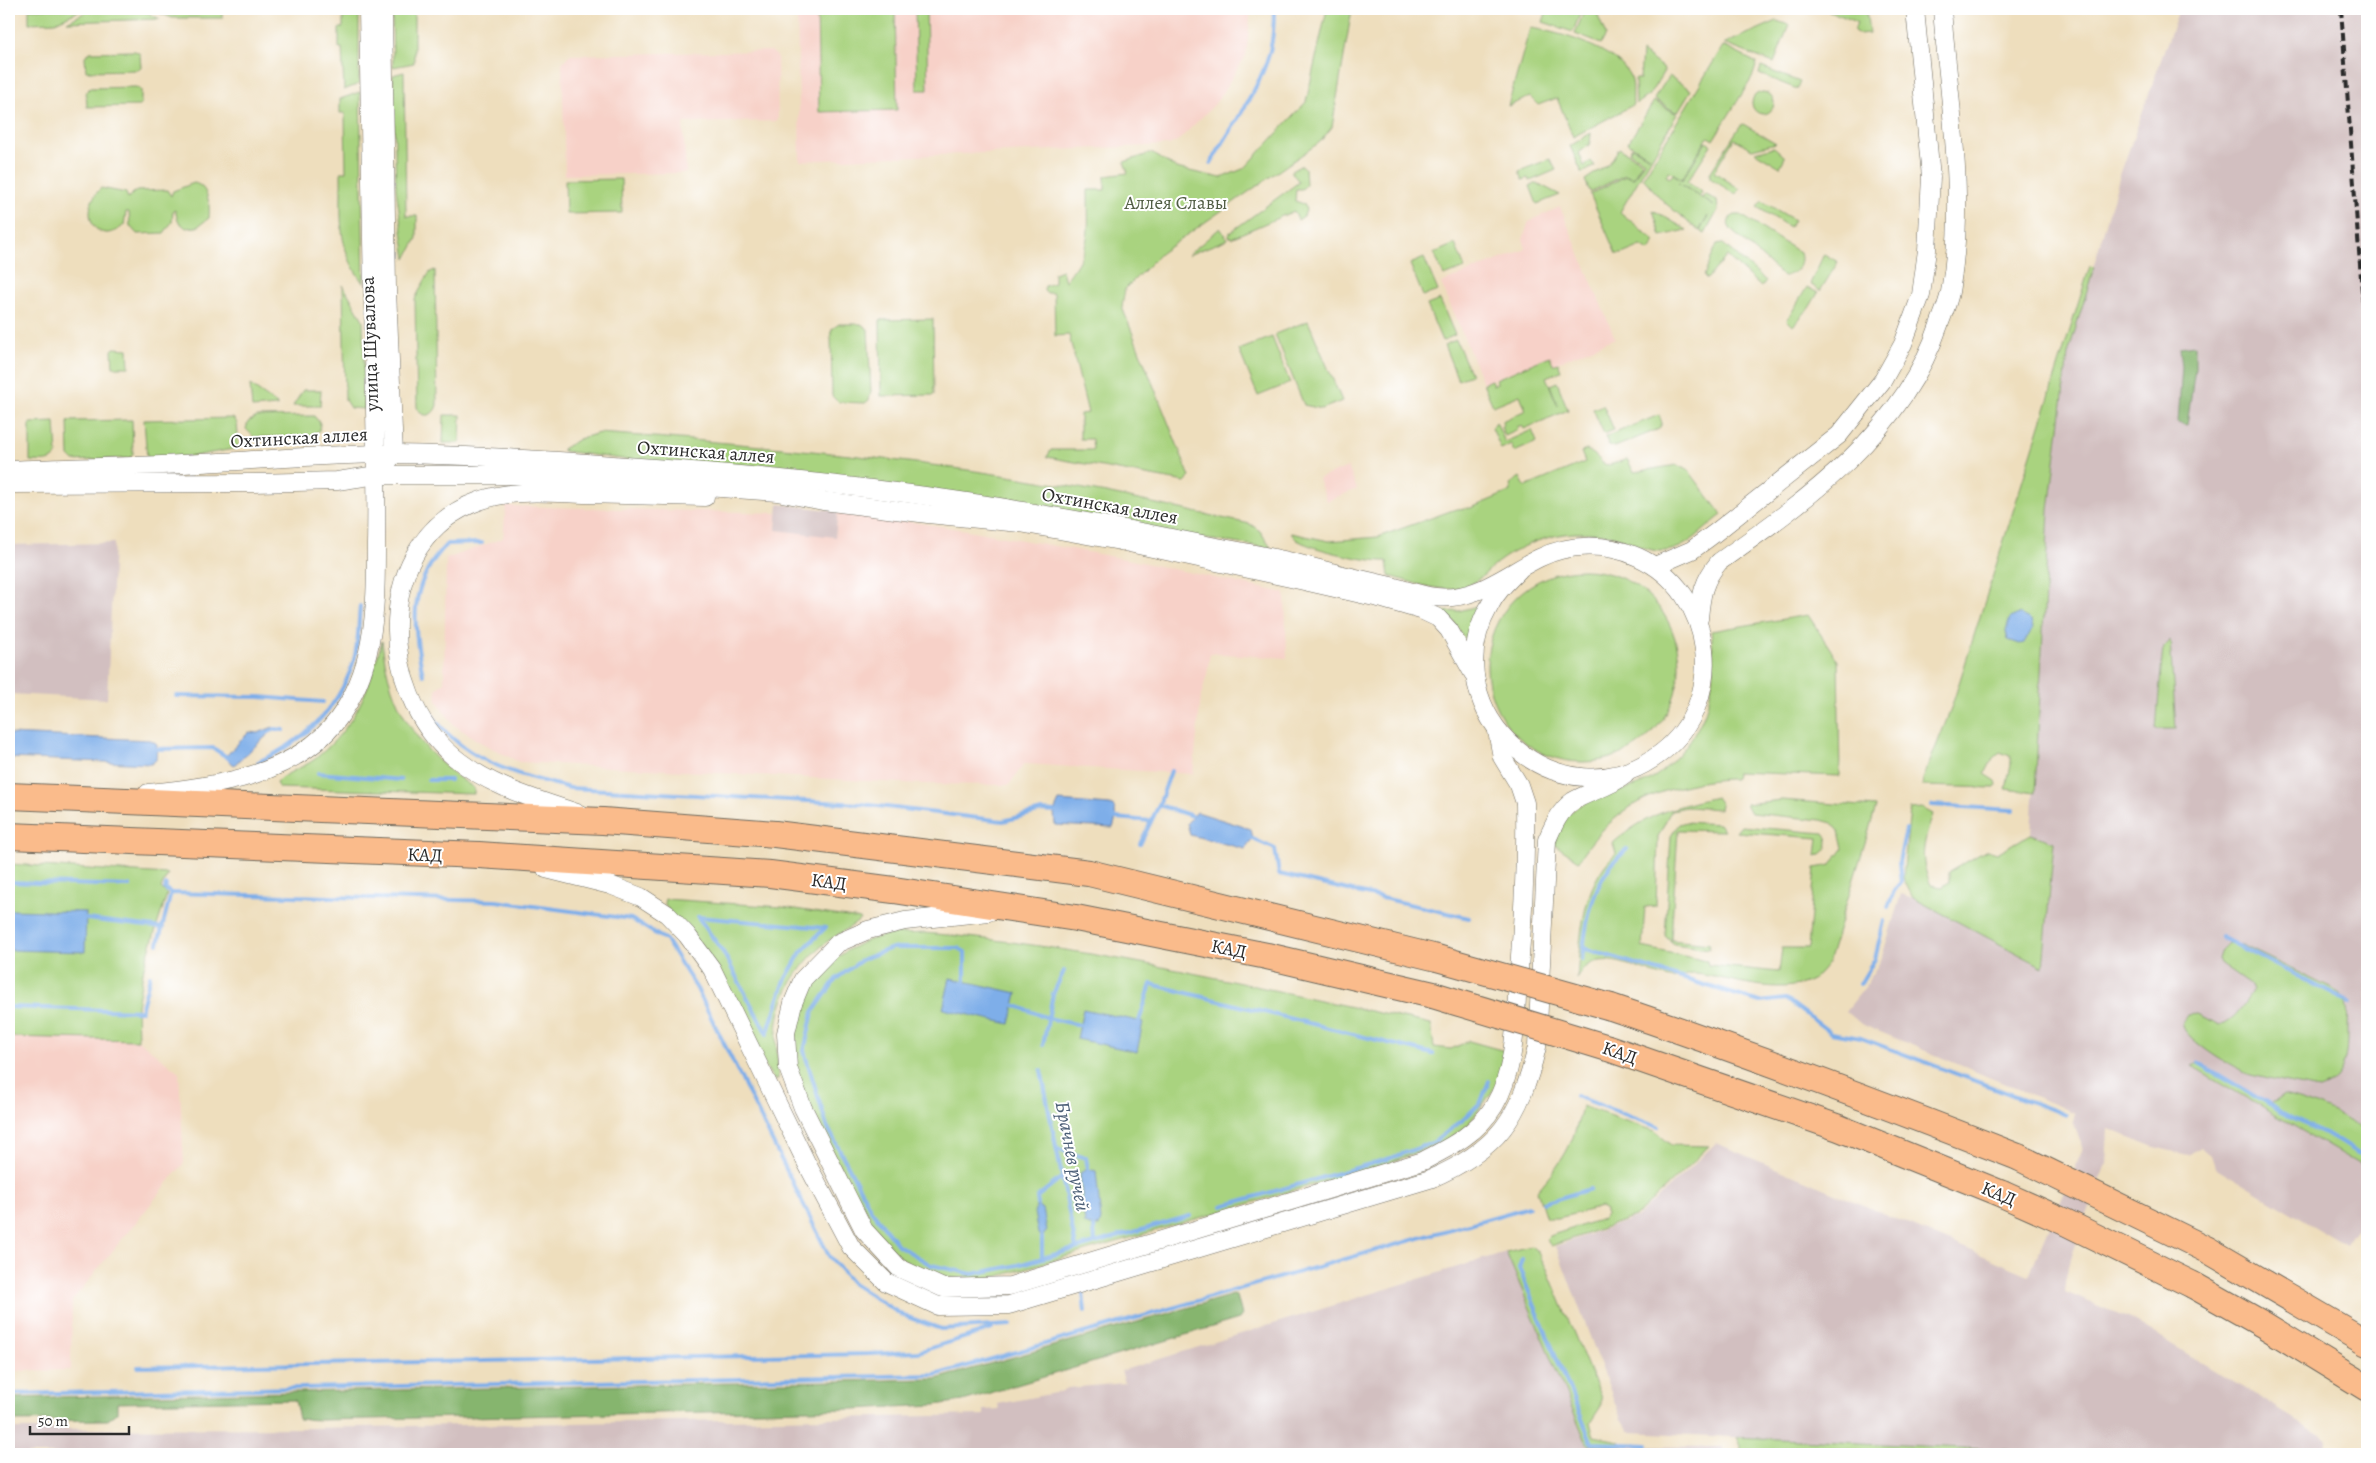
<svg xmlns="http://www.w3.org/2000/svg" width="2376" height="1463" viewBox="0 0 2376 1463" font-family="Alegreya,serif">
  <rect width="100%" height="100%" fill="#fff"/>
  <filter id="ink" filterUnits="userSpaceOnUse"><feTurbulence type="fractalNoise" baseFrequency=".02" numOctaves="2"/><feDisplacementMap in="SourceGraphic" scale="10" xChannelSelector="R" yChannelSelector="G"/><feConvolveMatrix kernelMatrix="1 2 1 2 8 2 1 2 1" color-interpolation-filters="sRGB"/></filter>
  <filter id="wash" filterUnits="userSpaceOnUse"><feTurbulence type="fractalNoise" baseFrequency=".0096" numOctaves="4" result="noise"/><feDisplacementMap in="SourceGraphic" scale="20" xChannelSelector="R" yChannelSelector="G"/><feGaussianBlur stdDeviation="1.12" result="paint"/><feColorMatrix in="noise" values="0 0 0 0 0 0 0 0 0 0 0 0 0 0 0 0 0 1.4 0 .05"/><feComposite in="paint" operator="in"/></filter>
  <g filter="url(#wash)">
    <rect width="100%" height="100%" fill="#eedebd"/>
    <g fill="#f7d1c8">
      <polygon points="797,9 1251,9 1246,55 1215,104 1179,140 1169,145 800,161"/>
      <polygon points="771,51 777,56 778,121 683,123 686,173 565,175 562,63 569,55"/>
      <polygon points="1560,207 1615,338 1554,364 1550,356 1483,383 1441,283 1526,249 1523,239 1529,221"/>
      <polygon points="1348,467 1357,489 1327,501 1318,479"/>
      <polygon points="506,506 777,513 776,530 835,536 838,511 973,531 1131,560 1285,593 1287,658 1210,653 1207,674 1201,696 1193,774 1024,764 1009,785 921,784 519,762 478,741 454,725 437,701 436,689 444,682 446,559 503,538"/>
      <polygon points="9,1037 138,1040 179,1072 184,1163 72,1301 71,1370 9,1371"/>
    </g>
    <g fill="#d2bfc0">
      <polygon points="2179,9 2367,9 2367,1212 2345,1245 2215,1167 2211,1155 2201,1147 2188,1155 2154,1147 2108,1129 2106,1164 2068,1266 2065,1292 2130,1319 2327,1439 2326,1454 2057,1454 2025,1451 1630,1432 1621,1419 1556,1246 1636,1218 1716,1143 2029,1275 2083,1150 2073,1121 2075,1113 1861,1024 1846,1011 1865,987 1881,960 1901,894 1913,898 2043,966 2054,842 2031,834 2049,510 2068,354 2119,178"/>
      <polygon points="778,504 838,511 835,537 776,530"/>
      <polygon points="114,543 107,699 9,694 9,545"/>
      <polygon points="1506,1252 1589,1446 1723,1447 1724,1454 9,1454 9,1429 310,1428 984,1415 984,1410 999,1409 998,1404 1060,1392 1068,1388 1125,1383 1121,1371"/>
    </g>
    <g fill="#a9d37f" stroke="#6a7f55">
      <polygon points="29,9 84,9 55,22 29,23"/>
      <polygon points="91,9 141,9 160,19 67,22"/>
      <polygon points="149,9 222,9 222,18 172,18"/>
      <polygon points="343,9 359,9 359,84 344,90 342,48 339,48 339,29 343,27"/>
      <polygon points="392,9 414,9 414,63 393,67"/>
      <polygon points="817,9 895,9 897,110 819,112"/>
      <polygon points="915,9 926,9 928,90 917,90"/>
      <path d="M 1327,9 L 1352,9 L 1332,127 L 1320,142 L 1161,253 L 1125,289 L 1122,307 L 1190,477 L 1185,482 L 1047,457 L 1051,450 L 1093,450 L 1092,439 L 1080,439 L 1080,414 L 1088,413 L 1069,335 L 1055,336 L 1054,293 L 1046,293 L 1044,291 L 1045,286 L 1054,283 L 1054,273 L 1062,270 L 1065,281 C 1093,246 1088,233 1088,190 L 1105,190 L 1105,176 L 1128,173 L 1124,162 L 1152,153 L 1176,168 L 1221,178 L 1245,168 L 1306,102 Z"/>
      <polygon points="1551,9 1582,9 1573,32 1543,22 1547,10"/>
      <polygon points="1585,9 1595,9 1606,35 1601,44 1575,34"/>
      <polygon points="1824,9 1866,9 1869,33 1859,34 1854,31 1857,22"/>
      <polygon points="1777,21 1789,25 1774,63 1724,44"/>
      <path d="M 1530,28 C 1559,32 1618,49 1631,78 C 1634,85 1632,97 1633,105 L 1573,137 L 1557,98 L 1538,105 L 1530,97 L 1508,106 Z"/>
      <polygon points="1723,46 1757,63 1752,78 1713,140 1708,137 1682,179 1669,171 1666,176 1670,178 1673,174 1682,180 1706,142 1711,145 1687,182 1702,192 1700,196 1678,183 1714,206 1702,198 1705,194 1717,201 1718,210 1705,234 1700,231 1708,216 1699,231 1664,202 1643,178"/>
      <polygon points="135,51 140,54 141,68 138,70 86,71 85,56 90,52"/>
      <polygon points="1642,52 1663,68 1664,71 1650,94 1636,104 1635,79 1640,79"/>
      <polygon points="1761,67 1800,82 1797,89 1759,74"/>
      <polygon points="404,72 406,216 417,216 417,238 406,259 396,189 393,75"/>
      <polygon points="1669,76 1691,90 1677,113 1654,99"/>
      <polygon points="136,87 141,90 141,104 139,106 87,107 86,92 90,88"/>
      <path d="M 360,92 L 364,283 L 363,283 C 335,244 342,218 341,172 L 346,172 L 345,113 L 340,113 L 340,99 Z"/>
      <circle cx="1763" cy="103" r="11"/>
      <polygon points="1654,101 1677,114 1620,212 1655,241 1649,251 1641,246 1622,254 1616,254 1590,194 1626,176 1634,178 1644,161 1629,152 1632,147 1650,157 1628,143"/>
      <polygon points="1743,124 1776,143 1752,149 1734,139 1714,172 1740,189 1736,195 1710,178 1710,173 1740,126"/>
      <polygon points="1591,133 1590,144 1579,153 1584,166 1591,161 1595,166 1582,173 1570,146"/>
      <polygon points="1774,147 1785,157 1780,167 1755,152"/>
      <polygon points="1619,148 1642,162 1633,178 1625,175 1590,192 1585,180 1609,164"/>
      <polygon points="1550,159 1556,170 1530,181 1528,178 1523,180 1519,171"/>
      <polygon points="1302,165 1305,168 1306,185 1302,189 1296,189 1295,201 1304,204 1306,210 1304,216 1298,220 1294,211 1231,238 1228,234 1299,182 1291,171"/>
      <polygon points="621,179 622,213 566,214 565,180"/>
      <path d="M 194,183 C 209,186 210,206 209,218 L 197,227 L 186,228 L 178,221 L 175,210 L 173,211 L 172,222 L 164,233 L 137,234 L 130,226 L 129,212 L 126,212 L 124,225 C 96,250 77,211 101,188 L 126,193 L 128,199 L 133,193 L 137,191 L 167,190 L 171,196 L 173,191 Z"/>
      <polygon points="1537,183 1560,195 1537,204 1530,186"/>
      <polygon points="1762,201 1794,220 1789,227 1757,207"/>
      <polygon points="1653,210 1687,230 1661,236"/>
      <path d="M 1735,215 L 1741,215 L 1800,253 C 1804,266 1795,275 1783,276 L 1731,230 L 1728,224 L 1730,218 Z"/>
      <polygon points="1220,228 1228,239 1188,255"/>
      <polygon points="1722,243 1766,281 1761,287 1727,256 1707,279 1704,276 1717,244"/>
      <polygon points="1455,244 1465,268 1444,276 1434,253"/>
      <polygon points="1824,254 1838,262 1820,291 1810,284"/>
      <polygon points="1424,258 1438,291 1423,296 1410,264"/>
      <polygon points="2090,266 2094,267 2068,354 2049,510 2035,793 2006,789 2011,764 2010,756 2000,752 1993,758 1985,774 1996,781 1997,785 1995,788 1922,786 1923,779 1951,709"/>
      <path d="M 435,270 L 437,405 C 434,417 421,419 417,407 L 415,299 L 425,280 L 430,272 Z"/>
      <polygon points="343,285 363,320 365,409 350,408 345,400"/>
      <polygon points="1807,287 1818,293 1809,308 1793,326 1787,320"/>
      <polygon points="1440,300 1455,335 1442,341 1427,305"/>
      <polygon points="933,319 934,395 881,396 880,320"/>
      <polygon points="1308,321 1342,401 1322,409 1304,405 1275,334"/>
      <polygon points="839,324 861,324 868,329 871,392 869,400 865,403 838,402 832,396 831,333 832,329"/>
      <polygon points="1272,337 1290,383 1258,396 1239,350"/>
      <polygon points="1456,340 1471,375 1458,380 1444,345"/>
      <polygon points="114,348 128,349 129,367 113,367 112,350"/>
      <polygon points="1550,356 1553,365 1558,363 1561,371 1546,377 1558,406 1550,385 1557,382 1568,410 1524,429 1522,425 1517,427 1518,430 1505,436 1501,427 1504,425 1502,421 1526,410 1520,395 1493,406 1483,383 1491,380 1493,385 1497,383 1496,379"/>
      <polygon points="250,385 277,404 277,406 252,408"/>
      <polygon points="303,390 321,390 320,406 293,406"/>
      <polygon points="1603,405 1614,430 1604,434 1593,409"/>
      <polygon points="444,415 461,415 460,443 443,443"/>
      <polygon points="1659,415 1662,423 1659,429 1615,447 1609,445 1605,437"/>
      <polygon points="314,416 320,423 319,431 309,436 254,437 246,429 248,422 257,417"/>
      <polygon points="233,418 237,423 239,448 183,458 147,458 144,420"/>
      <polygon points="132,420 133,454 130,458 74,461 69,456 68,421"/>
      <path d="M 55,422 L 57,454 C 52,464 40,461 30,461 L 30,423 Z"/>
      <polygon points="1496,422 1505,442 1532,430 1537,442 1514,452 1511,444 1501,449 1492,428"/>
      <path d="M 599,433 C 769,445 939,461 1106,493 C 1154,503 1202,514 1250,524 L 1260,531 L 1271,548 L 563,451 L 563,449 L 579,439 Z"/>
      <path d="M 1587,450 C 1609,462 1596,471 1627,459 L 1634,472 L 1677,465 L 1689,471 L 1722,515 C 1705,527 1687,550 1664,551 C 1648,552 1632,542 1617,537 C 1600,532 1581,532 1564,534 C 1540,538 1517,548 1498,562 C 1486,572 1476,585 1460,588 C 1437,592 1412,582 1389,576 L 1387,561 C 1369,562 1315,550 1299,541 C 1296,540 1293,536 1291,533 L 1329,541 L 1378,537 L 1456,509 L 1471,508 L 1511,491 L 1510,484 L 1520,477 L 1525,487 L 1585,462 L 1581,452 Z"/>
      <circle cx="1583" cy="666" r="96"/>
      <polygon points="1481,605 1470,640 1467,642 1453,621 1442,612 1459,611"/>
      <path d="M 1808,615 L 1838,661 L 1840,776 L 1736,772 L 1735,779 C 1707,778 1652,791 1629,808 C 1610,821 1590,840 1579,861 L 1555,845 C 1559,795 1614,798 1649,780 C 1661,774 1671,763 1680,753 C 1712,717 1717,677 1711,631 Z"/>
      <polygon points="2170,640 2176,729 2156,729 2163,647"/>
      <path d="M 382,641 C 389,708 419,752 474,788 L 474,794 L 279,788 L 276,783 C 282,774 305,767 315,759 C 358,723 367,693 382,641 Z"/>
      <path d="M 1716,797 L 1721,804 L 1720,809 L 1686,807 L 1672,810 L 1668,816 L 1658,837 L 1656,906 L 1645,907 L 1642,947 L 1707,961 L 1708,965 L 1779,972 L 1782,948 L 1808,948 L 1815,868 L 1831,865 L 1843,849 L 1839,831 L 1832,823 L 1821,820 L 1751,813 L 1746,804 L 1781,800 L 1876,807 L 1828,963 C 1824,968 1818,976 1812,980 C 1780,997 1730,978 1696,974 C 1687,973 1678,980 1670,978 C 1641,973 1594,941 1577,979 C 1581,934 1581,886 1616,853 L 1613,843 C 1645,815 1675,806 1716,797 Z"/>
      <path d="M 1922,808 L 1933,814 C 1924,843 1918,857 1931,885 L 1942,887 L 1949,882 L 1949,872 L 1987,850 L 1997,853 L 2031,834 L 2054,842 L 2043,967 L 1913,898 L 1903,878 L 1910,809 Z"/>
      <polygon points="1686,822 1719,824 1724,831 1678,830 1671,940 1710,944 1709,949 1674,944 1665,936 1671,836 1679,824"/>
      <path d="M 1741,826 L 1824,833 C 1832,842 1827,853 1816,856 L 1818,838 L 1736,832 Z"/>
      <polygon points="9,864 168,874 161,888 167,894 144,967 137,1006 138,1040 9,1037"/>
      <path d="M 665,899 L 782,907 L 860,919 C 858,924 830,938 823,945 C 798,966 779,997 777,1030 C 775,1047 779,1064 778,1080 L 774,1080 L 664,903 Z"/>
      <path d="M 924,933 C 1095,946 1263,989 1431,1024 L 1434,1047 L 1451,1049 L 1469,1041 L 1505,1051 L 1497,1085 L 1468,1125 L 1448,1140 L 1392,1162 L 999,1276 C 989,1278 978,1280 969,1280 C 950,1279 923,1273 907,1262 C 876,1241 860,1203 842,1171 C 827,1142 809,1113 800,1082 C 781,1018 816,952 882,936 C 895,933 911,934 924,933 Z"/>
      <path d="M 2228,943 L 2242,945 L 2330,988 C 2336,992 2342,995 2345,1001 C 2349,1009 2347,1019 2347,1028 C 2347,1053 2347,1080 2319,1089 C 2297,1084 2273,1081 2251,1075 C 2236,1071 2186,1040 2183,1026 C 2182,1021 2185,1019 2187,1015 L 2197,1014 L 2220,1025 C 2236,1020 2244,1003 2253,991 L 2251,986 L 2221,965 L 2218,959 L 2221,950 Z"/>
      <path d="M 2199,1063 L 2269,1105 L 2284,1095 C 2315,1103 2341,1115 2367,1132 L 2367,1169 L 2192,1066 Z"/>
      <path d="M 1582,1106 L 1655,1131 L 1671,1145 L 1709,1146 L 1635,1217 L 1551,1246 L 1546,1239 L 1549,1236 L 1602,1219 L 1606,1215 L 1606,1210 L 1601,1207 L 1558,1218 L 1546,1218 L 1537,1191 C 1563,1161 1573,1146 1582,1106 Z"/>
      <polygon points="1531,1246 1537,1251 1547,1269 1601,1398 1601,1406 1590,1423 1594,1436 1619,1441 1624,1446 1589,1446 1585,1439 1506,1252"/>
      <polygon points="1737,1437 2025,1451 2057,1454 1741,1454 1741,1446"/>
    </g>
    <g fill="#86b56e" stroke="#58704c">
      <polygon points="2195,345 2195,368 2187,425 2178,423 2182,367 2180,347"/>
      <polygon points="1233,1295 1237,1296 1242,1315 1239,1319 963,1401 935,1405 853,1409 321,1420 299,1419 295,1400 117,1403 117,1413 108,1420 9,1421 9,1398 936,1379"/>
    </g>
    <g fill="#7eaee9" stroke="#546c8a">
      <polygon points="2019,614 2031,620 2033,628 2024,643 2020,644 2008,640 2006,631 2010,618"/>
      <polygon points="273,727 271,732 234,765 225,757 249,732 258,733"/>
      <polygon points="9,734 151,740 157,744 156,760 151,764 9,758"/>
      <polygon points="1059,801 1110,805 1114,807 1116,818 1113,828 1055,825 1054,812"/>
      <polygon points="1197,812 1251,829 1253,839 1245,849 1190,835 1187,823"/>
      <polygon points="9,910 86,912 85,952 9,950"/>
      <polygon points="950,978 1017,993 1010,1024 943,1009"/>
      <polygon points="1083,1009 1143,1022 1137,1052 1077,1039"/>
      <polygon points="1088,1169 1096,1171 1101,1220 1099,1226 1090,1226 1085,1224 1080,1173"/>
      <polygon points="1038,1205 1043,1209 1047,1231 1042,1237 1038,1234 1034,1212"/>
    </g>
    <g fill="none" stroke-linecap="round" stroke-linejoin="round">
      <g stroke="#7eaee9" stroke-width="4">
        <path d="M 1211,163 C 1231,127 1259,91 1270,51 C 1273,38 1274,22 1274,9"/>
        <path d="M 423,675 C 412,624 408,584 447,544 L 482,543"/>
        <polyline points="176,696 259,697 323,702"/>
        <path d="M 427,708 C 459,760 514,774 570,788 L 861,804 L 1003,821 L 1042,811 L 1054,812"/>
        <polyline points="267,733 275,729 284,730"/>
        <polyline points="153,749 213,748 230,759"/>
        <path d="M 258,762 C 302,743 338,710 353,663 C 359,645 358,625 360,606"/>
        <polyline points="318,773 401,780"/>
        <polyline points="428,780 450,780"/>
        <polyline points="1159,805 1192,816"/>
        <polyline points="1932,805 2013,810"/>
        <polyline points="1116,818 1151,821"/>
        <polyline points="1253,839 1275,849 1279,874 1469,918"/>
        <polyline points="1140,844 1159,805 1171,771"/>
        <polyline points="9,882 130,886"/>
        <polyline points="166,885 165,889 171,893"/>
        <polyline points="1888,907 1894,891 1901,882 1899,862 1906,829"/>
        <polyline points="698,917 723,952 767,1034 785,980 801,952 825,928"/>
        <polyline points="698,917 825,928"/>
        <polyline points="86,919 163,928"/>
        <polyline points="2221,937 2350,1003"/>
        <polyline points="158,944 171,893 496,901 631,919 666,940 697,989 829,1256 853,1284 902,1315 941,1329 1011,1325"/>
        <polyline points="1583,948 1760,1002 1786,999 1831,1033 1861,1038 2066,1115"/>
        <path d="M 1582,960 C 1585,929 1590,894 1609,868 C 1614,861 1621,855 1627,849"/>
        <polyline points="965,981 965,952 958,948 892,948 863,959 836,979 813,1012 804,1051 827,1126 871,1210 898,1245 931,1265 972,1274 1018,1265 1190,1216"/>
        <polyline points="1860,984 1875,959 1884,921"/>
        <polyline points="1014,1005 1048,1018 1080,1025"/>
        <polyline points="9,1007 141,1011 150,976"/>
        <polyline points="1139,1021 1151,984 1433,1054"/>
        <polyline points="1043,1045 1053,994 1064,971"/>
        <polyline points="2199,1063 2293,1119 2325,1133 2367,1159"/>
        <polyline points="1041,1070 1076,1248"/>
        <polyline points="1576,1096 1658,1127"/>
        <polyline points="1057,1149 1086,1158 1088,1169"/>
        <polyline points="1543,1203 1590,1189"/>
        <polyline points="1038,1205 1037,1197 1062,1177"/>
        <polyline points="1222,1206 1391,1158 1434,1142 1464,1119 1481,1102 1489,1081"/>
        <polyline points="1094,1227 1095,1243"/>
        <polyline points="1042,1237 1042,1257"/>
        <polyline points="1522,1259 1519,1268 1592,1443 1647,1445"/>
        <polyline points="1083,1293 1085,1311"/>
        <polyline points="138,1367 868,1354 918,1352 992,1329"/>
        <polyline points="9,1394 935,1375 1529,1207"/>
      </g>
    </g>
  </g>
  <g filter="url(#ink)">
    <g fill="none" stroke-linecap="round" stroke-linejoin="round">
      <g stroke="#6f6a5e" stroke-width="19">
        <g id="minor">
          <polyline points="383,9 387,290 394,454 387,463"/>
          <path d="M 9,470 C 73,467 137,467 201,463 C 265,460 330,454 394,454 C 481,455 567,461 654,468 C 763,476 872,487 980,504 C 1051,515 1122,528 1192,542 C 1225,549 1259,554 1292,562 C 1325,571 1358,579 1391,586 C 1406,590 1421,595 1435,597 C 1475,602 1506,574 1539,558 C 1569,543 1607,543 1638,557 C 1715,592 1729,701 1661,753 C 1562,829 1428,713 1490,605 C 1497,591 1508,581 1519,570"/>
          <polyline points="9,484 254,483 337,481 377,475 537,475 777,492 823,501 928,514 1020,523 1120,541 1295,579 1383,599 1421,610 1438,618 1449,630 1473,673"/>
          <polyline points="1655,566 1692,550 1715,533 1839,435 1883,380 1903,344 1921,295 1927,250 1931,177 1915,9"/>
          <path d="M 1699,619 C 1701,595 1703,581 1719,562 C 1808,499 1903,432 1939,325 C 1943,314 1948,303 1950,292 C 1967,199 1949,102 1942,9"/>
          <path d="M 148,793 C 213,787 296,776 338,719 C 355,696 365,670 370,642 C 376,611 376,577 376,545 C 377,500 376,455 375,410 C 373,276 371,142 368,9"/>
          <path d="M 580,814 C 536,799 490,787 454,757 C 376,692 372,539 479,501 C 512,489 548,493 584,494 C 624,495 664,496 705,497"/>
          <path d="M 546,869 L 610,885 L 641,897 L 667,914 L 687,935 L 712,969 L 806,1162 L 851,1247 L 886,1282 L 938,1306 L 1009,1305 L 1430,1179 C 1498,1150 1520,1118 1537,1047 L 1547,840 C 1553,826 1560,810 1573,801 C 1590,791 1609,788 1625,775"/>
          <path d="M 989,912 L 905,921 L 868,930 L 838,943 L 803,979 L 793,1003 L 786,1033 L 788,1068 L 803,1108 L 864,1230 L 899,1268 L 943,1288 L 1010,1286 L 1423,1161 C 1450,1147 1477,1134 1494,1106 C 1516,1069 1515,1023 1518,981 C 1523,922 1526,862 1525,803 L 1519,785 L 1502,757 L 1497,731"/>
        </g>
      </g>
      <g stroke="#6f6a5e" stroke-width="28">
        <g id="highway">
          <polyline points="9,796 603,821 775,834 1089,873 1437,958"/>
          <polyline points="9,836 479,855 770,874 894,890 1076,918 1267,956 1433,995"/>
          <path d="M 1611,1007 C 1748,1053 1883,1104 2018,1157"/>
          <polyline points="1608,1048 1839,1128 2002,1194"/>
          <polyline points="2208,1250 2367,1343"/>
          <polyline points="2193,1285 2264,1325 2367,1388"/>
        </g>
      </g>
      <use href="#minor" stroke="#fff" stroke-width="18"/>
      <use href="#highway" stroke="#fabb8b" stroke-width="26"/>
      <polyline stroke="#2b2b2b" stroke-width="4" stroke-dasharray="8 4" stroke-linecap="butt" points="2341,9 2367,359"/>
      <g stroke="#6f6a5e" stroke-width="28" stroke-linecap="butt">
        <g id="highway-bridge">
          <polyline points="1437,958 1611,1007"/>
          <polyline points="1433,995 1608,1048"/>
          <polyline points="2018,1157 2208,1250"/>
          <polyline points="2002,1194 2065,1222 2193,1285"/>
        </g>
      </g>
      <use href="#highway-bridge" stroke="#fabb8b" stroke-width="26"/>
    </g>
  </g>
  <g text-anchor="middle" stroke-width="4" stroke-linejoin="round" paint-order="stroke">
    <g font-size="19" fill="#515d44" stroke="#fff">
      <text x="1176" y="209">Аллея Славы</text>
    </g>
    <g font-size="19" fill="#2b2b2b" stroke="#fff">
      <text transform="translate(369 344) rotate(-92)" y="7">улица Шувалова</text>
      <text transform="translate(299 437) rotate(-3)" y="7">Охтинская аллея</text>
      <text transform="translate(706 451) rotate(4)" y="7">Охтинская аллея</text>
      <text transform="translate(1110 505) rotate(10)" y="7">Охтинская аллея</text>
      <text transform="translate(425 854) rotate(2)" y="7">КАД</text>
      <text transform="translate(829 881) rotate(7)" y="7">КАД</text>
      <text transform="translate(1229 948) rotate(11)" y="7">КАД</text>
      <text transform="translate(1620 1052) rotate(19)" y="7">КАД</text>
      <text transform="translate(1999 1193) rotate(23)" y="7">КАД</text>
    </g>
    <g font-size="20" font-style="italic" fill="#4c5f77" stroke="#fff">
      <text transform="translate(1073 1156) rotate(79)" y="7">Брачнев ручей</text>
    </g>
  </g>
  <rect width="2376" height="1463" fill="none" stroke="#fff" stroke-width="30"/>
  <path d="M30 1426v8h99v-8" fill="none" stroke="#2b2b2b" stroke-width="2.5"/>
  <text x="38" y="1426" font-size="15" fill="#2b2b2b" stroke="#ffffff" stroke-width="4" paint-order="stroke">50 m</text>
</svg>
